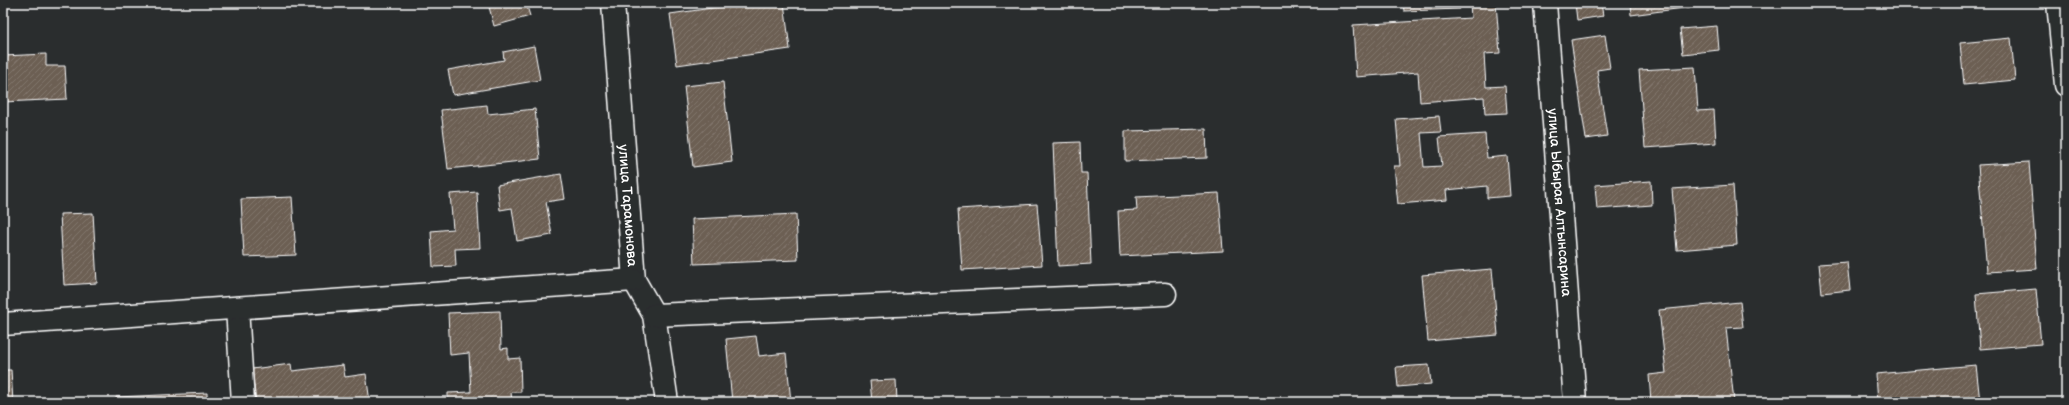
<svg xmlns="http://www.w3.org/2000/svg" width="2069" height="405" viewBox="0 0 2069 405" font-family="'Balsamiq Sans',sans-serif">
  <defs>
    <pattern id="building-hatch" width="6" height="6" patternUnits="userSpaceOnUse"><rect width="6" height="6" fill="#6c5e53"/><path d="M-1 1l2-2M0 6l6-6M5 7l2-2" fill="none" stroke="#82766d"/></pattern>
  </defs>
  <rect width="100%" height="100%" fill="#2a2d2e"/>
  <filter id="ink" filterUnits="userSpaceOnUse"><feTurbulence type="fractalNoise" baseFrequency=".025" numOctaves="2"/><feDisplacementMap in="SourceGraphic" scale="8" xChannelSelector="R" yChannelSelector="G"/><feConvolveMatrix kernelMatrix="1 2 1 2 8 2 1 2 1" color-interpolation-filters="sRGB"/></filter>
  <g filter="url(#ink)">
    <g fill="url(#building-hatch)" stroke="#fff">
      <polygon points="488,3 526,3 530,16 494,26"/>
      <polygon points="747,3 784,3 790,49 677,65 670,14"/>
      <polygon points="1403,3 1460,3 1460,9 1404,11"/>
      <polygon points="1470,3 1496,3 1500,53 1484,54 1486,87 1505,86 1507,113 1485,114 1484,97 1420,102 1418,72 1356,77 1353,25 1471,18"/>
      <polygon points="1575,3 1603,3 1601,3 1603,16 1577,20"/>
      <polygon points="1630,3 1713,3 1714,4 1631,15"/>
      <polygon points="1717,26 1719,50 1683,54 1680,29"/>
      <polygon points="1605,35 1610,68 1597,70 1607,136 1586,139 1571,40"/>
      <polygon points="2011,38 2015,80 1964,85 1960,43"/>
      <polygon points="534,46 540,80 453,95 448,70 504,60 503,52"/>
      <polygon points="46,54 46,66 65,66 67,99 3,102 3,56"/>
      <polygon points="1695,67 1698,111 1714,110 1716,143 1645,148 1639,70"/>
      <polygon points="723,82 732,162 693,167 684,86"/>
      <polygon points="487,105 488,114 535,109 540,159 448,169 441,110"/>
      <polygon points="1439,116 1441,132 1421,133 1424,167 1442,166 1439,137 1485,134 1487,158 1507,156 1510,196 1487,198 1487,186 1446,190 1447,200 1398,204 1394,166 1400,166 1396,119"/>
      <polygon points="1206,129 1207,158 1125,161 1125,131"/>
      <polygon points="1080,142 1081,173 1087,173 1091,264 1058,266 1053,143"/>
      <polygon points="2029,162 2037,269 1987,272 1978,165"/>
      <polygon points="561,174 565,199 546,202 552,235 517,241 512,208 500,210 497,185"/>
      <polygon points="1651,181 1652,205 1597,209 1595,185"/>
      <polygon points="1733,185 1737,245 1677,250 1672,189"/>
      <polygon points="477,192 480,248 455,249 456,266 433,267 431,231 453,229 450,194"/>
      <polygon points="1219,193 1223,251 1120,256 1118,211 1137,210 1136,197"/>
      <polygon points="292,197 296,255 244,257 241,199"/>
      <polygon points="1037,204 1042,265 962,270 958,209"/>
      <polygon points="93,213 97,283 64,285 60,214"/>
      <polygon points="796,214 798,260 694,264 692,219"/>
      <polygon points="1847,262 1850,290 1822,293 1819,264"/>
      <polygon points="1492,269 1498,335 1428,341 1422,275"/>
      <polygon points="2036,289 2041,344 1980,349 1976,294"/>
      <polygon points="1740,302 1743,327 1726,328 1734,402 1651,402 1649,375 1666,373 1659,310"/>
      <polygon points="500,311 501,349 508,348 508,359 520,358 521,392 511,392 512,402 448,402 448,393 471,392 469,353 450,355 448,313"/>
      <polygon points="756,336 759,356 786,353 791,402 732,402 726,339"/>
      <polygon points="291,364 292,371 343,365 345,377 366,374 370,402 256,402 252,369"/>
      <polygon points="1429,365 1431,384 1398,387 1396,367"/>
      <polygon points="1976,365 1980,402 1878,402 1876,374"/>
      <polygon points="3,370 11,370 13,402 3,402"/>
      <polygon points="896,380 897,402 872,402 870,381"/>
      <polygon points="207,393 207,402 116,402 116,397"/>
    </g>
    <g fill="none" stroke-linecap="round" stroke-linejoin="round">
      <g stroke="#fff" stroke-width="25">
        <g id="street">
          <path id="s1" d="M 613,3 L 634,280 L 654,315 L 667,402"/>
          <path id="s2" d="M 1545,3 L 1575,402"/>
          <polyline points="2058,3 2066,85"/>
          <polyline points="237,308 243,402"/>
          <polyline points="654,315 1165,294"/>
          <polyline points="3,324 634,280"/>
        </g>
      </g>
      <use href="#street" stroke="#2a2d2e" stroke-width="22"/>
    </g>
  </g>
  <g text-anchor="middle" stroke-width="4" stroke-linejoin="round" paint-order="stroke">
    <g font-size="14" fill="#fff" stroke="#2a2d2e">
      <text dy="5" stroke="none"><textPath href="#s2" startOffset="200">улица Ыбырая Алтынсарина</textPath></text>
      <text dy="5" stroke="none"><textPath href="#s1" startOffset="203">улица Тарамонова</textPath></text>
    </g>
  </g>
  <rect width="2069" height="405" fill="none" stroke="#2a2d2e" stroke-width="16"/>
  <rect x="8" y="8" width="2053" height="389" fill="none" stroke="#fff" stroke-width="1.5" filter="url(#ink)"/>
</svg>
